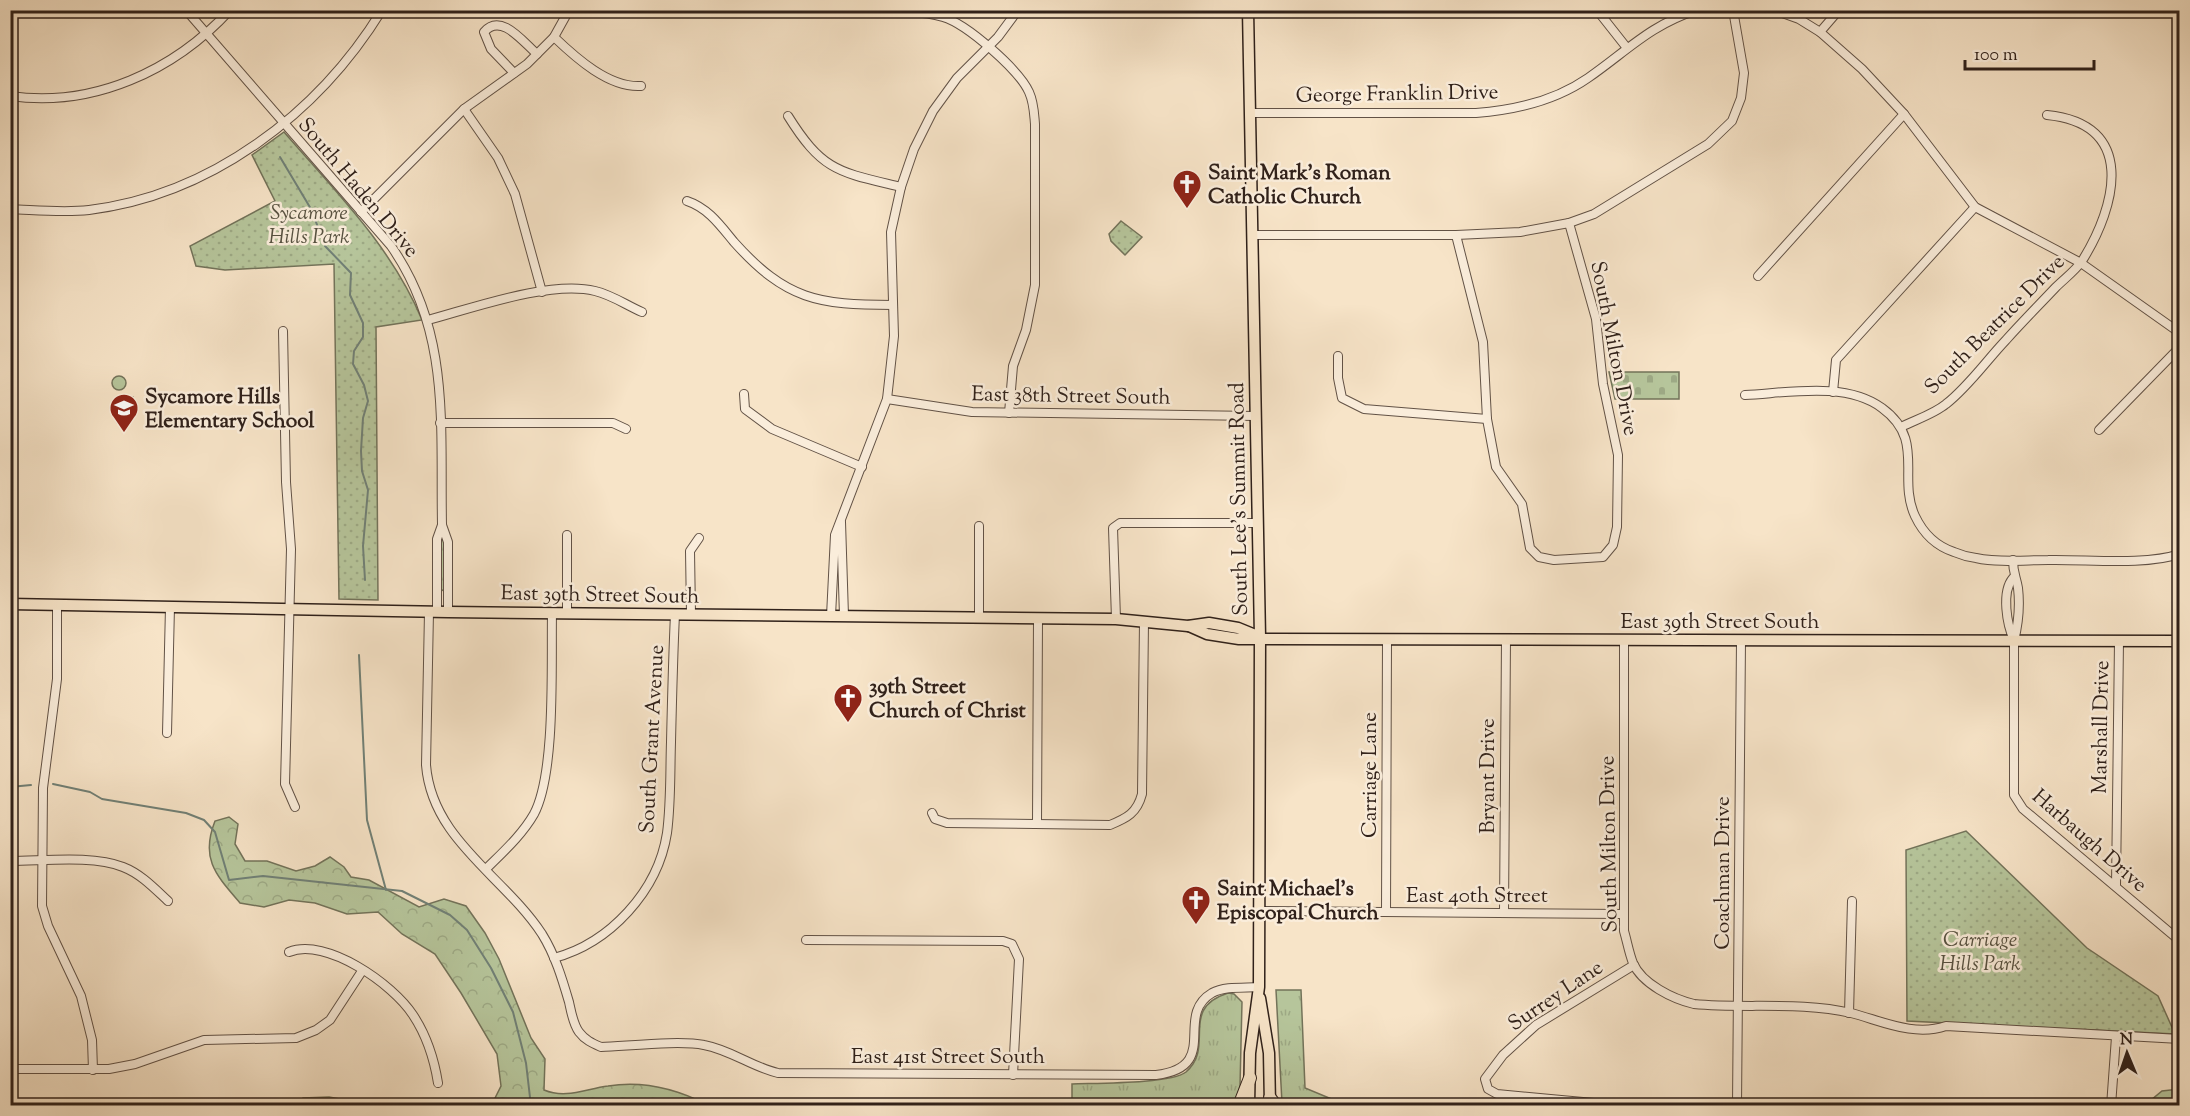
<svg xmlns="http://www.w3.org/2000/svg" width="2190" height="1116" viewBox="0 0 2190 1116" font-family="'Sorts Mill Goudy',serif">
  <defs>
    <pattern id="grass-tufts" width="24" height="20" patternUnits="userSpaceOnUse" patternTransform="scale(1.5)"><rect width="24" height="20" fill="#b6c59b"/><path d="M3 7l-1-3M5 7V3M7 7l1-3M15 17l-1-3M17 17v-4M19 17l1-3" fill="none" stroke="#9da985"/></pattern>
    <pattern id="forest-crowns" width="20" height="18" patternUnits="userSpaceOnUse" patternTransform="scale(1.5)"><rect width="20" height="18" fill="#b6c59b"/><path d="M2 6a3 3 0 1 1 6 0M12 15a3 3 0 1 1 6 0" fill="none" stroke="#9da985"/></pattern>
    <pattern id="cemetery-stones" width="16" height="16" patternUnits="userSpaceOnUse" patternTransform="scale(1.5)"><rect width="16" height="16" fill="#b6c59b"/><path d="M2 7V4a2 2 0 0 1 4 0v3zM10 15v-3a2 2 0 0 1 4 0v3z" fill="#9da985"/></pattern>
    <pattern id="park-dots" width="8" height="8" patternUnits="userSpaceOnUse" patternTransform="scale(1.5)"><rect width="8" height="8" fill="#b6c59b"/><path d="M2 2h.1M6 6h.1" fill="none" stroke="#9da985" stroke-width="1.8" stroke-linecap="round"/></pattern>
  </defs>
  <rect width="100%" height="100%" fill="#f7e4c8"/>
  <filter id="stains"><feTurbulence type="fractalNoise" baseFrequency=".00333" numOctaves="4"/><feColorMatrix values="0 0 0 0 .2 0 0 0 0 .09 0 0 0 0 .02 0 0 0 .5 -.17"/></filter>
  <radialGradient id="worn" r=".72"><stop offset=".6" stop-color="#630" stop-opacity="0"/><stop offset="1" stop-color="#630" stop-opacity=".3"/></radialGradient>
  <g fill="url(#grass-tufts)" stroke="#73735a" stroke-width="1.5">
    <polygon points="441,539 445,542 445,589 441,591"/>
    <polygon points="1276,990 1301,990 1305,1088 1346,1105 1285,1106 1282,1103"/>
    <path d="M 1228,993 L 1234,994 L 1242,1002 L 1240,1086 L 1235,1105 L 1072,1105 L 1072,1084 C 1094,1083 1171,1084 1186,1072 C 1216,1046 1178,1009 1228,993 Z"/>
    <polygon points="2116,1100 2151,1101 2145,1105 2116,1105"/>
  </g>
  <g fill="url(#forest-crowns)" stroke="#73735a" stroke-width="1.5">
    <path d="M 229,817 L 238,824 L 235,844 L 245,861 L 267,861 L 296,871 L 315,866 L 330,857 L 344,867 L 351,877 L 369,880 L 419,907 L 444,899 L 466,906 L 485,933 L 499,959 L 531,1038 L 545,1059 L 544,1090 C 566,1099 585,1089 608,1086 C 644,1080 677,1089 708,1105 L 429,1105 L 447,1100 L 494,1100 L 501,1086 L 497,1054 L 461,993 L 435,954 L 402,934 L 378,912 L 347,914 L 315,903 L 289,900 L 264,907 L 240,903 C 216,875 200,859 215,821 Z"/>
    <polygon points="2179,1089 2179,1105 2145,1105 2162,1091"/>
    <polygon points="329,1097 372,1105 299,1105 303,1098"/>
  </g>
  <polygon fill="url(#cemetery-stones)" stroke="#73735a" stroke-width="1.5" points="1609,372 1679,372 1679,399 1615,399"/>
  <g fill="url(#park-dots)" stroke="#73735a" stroke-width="1.5">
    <path d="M 284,132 C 335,191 392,247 422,320 L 376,327 L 378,600 L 339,599 L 334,264 L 225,270 L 196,266 L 190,246 L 275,201 L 252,155 Z"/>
    <polygon points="1121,221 1142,237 1125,255 1111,241 1109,234"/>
    <polygon points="124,395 133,397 127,426 117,423 110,408"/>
    <polygon points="1966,831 2087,948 2158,996 2175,1034 1907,1021 1906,850"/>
  </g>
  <circle fill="#b6c59b" stroke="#73735a" stroke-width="1.5" cx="119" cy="383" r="7"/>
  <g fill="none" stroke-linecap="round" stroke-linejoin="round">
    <g stroke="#718076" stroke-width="2">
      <polyline points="280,157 311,209 324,243"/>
      <polyline points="325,246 351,273 350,295 363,323 363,337 354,351 353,364 364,385 368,401 363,418 361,451 362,471 368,490 363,546 365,580"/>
      <polyline points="359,655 367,820 386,890"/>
      <polyline points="53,784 90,792 102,799 186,813 204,820 215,832 229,880 263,876 402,891 450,915 467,930 491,968 513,1012 526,1063 531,1106"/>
      <polyline points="10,787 31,785"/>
    </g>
    <g stroke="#625246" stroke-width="10">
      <g id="minor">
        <path d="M 186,10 L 391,246 C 451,332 440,425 442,525 L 448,542 L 448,612"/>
        <polyline points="1597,10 1627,48"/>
        <polyline points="1774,10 1799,19 1820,32 1862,69 1904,114 1975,207 2081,263 2180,333"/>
        <path d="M 846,12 C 877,13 913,8 943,17 C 967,24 1019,70 1029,92 C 1034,103 1034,113 1035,124 L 1035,285 L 1026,330 L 1013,366 L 1009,413"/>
        <polyline points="1820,32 1839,10"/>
        <path d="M 554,37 C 576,58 609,88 641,86"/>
        <path d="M 514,73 L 491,49 L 484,32 C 501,12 523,42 537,54"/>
        <path d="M 10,96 C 93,108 174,71 230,10"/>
        <polyline points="464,109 498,158 515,194 542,292"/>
        <path d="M 1250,113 L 1476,113 C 1516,110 1555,101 1588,78 C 1627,51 1650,25 1697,10"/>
        <path d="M 788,116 C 823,172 839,172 901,187"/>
        <path d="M 687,201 C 708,208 720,225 734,242 C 786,300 818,305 893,305"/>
        <path d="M 10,209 C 36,210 63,213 89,210 C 211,195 318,114 382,10"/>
        <polyline points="361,212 464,109 527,64 554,37 569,10"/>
        <polyline points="1252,235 1456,235 1520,232 1569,223 1594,214 1708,144 1732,121 1741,98 1744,73 1733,10"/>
        <polyline points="1456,235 1483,342 1487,419 1496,467 1522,504 1530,548 1539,557 1554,560 1603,557 1613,545 1617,527 1618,455 1603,384 1596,319 1569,223"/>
        <polyline points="1758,276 1904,114"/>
        <path d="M 428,320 C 473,308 550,280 595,291 C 612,295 626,305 642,312"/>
        <polyline points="283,331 286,482 291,549 285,784 295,807"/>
        <polyline points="1338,356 1338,378 1342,398 1364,409 1487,419"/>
        <polyline points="1833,392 1836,360 1975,207"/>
        <polyline points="744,394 745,409 772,429 862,467"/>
        <path d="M 1745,395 C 1787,393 1846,381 1882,408 C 1926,440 1897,477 1915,516 C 1923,533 1936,546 1954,552 C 1961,555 1968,557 1976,558 C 1999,563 2025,560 2048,560 C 2087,559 2143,566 2180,554"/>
        <polyline points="887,399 972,412 1255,416"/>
        <polyline points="440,423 613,423 626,429"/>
        <path d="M 1901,427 C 1915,420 1934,414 1946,404 C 1968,387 1986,361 2006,340 C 2022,322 2039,305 2056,287 C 2064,279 2075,271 2082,261 C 2117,205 2137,124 2047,115"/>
        <polyline points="2099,430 2180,347"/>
        <polyline points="841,522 844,616"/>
        <polyline points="567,535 567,613"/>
        <path d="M 2013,560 C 2013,573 2016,576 2018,588 C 2020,605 2018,625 2014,641 L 2014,795 L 2023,809 L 2180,941"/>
        <path d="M 2013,578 C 2001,592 2007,625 2014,640"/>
        <polyline points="57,604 57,679 43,788 42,906 48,926 81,996 92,1040 93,1070"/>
        <path d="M 429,612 L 426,765 C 432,840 504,876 542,934 C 555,955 562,978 569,1002 C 571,1011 573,1024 579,1032 C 585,1040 592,1043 601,1047 C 628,1046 680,1040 704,1045 C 731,1050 752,1067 778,1073 L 1156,1075 C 1222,1067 1173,1016 1212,993 C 1225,986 1244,988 1259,987"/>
        <polyline points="437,612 437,539 442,525"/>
        <polyline points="691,614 690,551 699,538"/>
        <polyline points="831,616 835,535 887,399 894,336 891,232 901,187 914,149 933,111 957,78 998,37 1018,10"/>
        <polyline points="979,617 979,526"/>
        <polyline points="1116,619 1113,528 1120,523 1257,523"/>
        <path d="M 1624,640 L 1624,931 C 1627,941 1629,953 1633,963 C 1642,984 1673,999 1694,1004 C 1746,1009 1800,1001 1851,1013 C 1882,1021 1914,1037 1946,1026 L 2180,1039"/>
        <polyline points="167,733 170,607"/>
        <path d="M 932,813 L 935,819 L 947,823 L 1110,825 C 1127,818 1137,813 1142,794 L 1144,621"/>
        <polyline points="1037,824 1038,618"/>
        <path d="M 10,861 C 44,861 93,855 123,867 C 141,874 154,888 168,901"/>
        <path d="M 486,869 C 503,852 522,835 534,814 C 556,773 551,662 552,613"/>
        <polyline points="2116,886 2119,641"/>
        <polyline points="1259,911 1623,914"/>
        <polyline points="1386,912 1387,639"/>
        <polyline points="1504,913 1506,639"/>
        <polyline points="806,940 1003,941 1012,944 1019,959 1013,1075"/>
        <path d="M 289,952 C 326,937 393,984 413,1015 C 427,1036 434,1058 438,1083"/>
        <path d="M 554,958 C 610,943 658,891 667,833 C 671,803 670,772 671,742 C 672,699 673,657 675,614"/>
        <polyline points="1849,1013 1852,901"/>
        <polyline points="10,1069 109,1069 135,1064 204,1040 296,1038 316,1030 330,1020 362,971"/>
        <polyline points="1626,1106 1497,1094 1488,1089 1485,1079 1503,1055 1536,1025 1634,965"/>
        <polyline points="1737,1106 1741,640"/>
        <polyline points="2111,1106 2116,1037"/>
      </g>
    </g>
    <g stroke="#30211a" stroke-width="13">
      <g id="major">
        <polyline points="1248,10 1260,637 1259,987 1250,1053 1249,1106"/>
        <polyline points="10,604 448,612 1116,619 1188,626 1209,623 1238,628 1260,637"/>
        <polyline points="1189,626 1207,634 1239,639 2180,641"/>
        <polyline points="1260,998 1269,1053 1270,1105"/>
      </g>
    </g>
    <g stroke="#30211a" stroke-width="14">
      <g id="highway">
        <polyline points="1270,1098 1276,1106"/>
        <polyline points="1239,1106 1250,1078"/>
      </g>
    </g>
    <use href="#minor" stroke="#faeddb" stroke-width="8"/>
    <use href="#major" stroke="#f7e4c8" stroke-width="10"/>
    <use href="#highway" stroke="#f7e4c8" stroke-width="12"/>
  </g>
  <defs>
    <g id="church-pin" transform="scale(1.5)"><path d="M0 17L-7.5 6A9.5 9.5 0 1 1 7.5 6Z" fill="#8f2418" stroke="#faeddb"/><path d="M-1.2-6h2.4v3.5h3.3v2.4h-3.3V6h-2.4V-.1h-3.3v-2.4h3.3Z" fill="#fff"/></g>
    <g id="school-pin" transform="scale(1.5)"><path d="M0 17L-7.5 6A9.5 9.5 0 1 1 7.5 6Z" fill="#8f2418" stroke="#faeddb"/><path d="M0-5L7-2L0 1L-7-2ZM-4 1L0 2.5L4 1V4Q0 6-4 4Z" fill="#fff"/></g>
  </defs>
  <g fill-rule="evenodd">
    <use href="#church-pin" x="1187" y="184"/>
    <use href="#school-pin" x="124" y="408"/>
    <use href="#church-pin" x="848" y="698"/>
    <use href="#church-pin" x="1196" y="900"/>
  </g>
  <g text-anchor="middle" stroke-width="5" stroke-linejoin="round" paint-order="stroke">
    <g font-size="21" fill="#30211a" stroke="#faeddb">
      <text transform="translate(1397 93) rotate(-1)" y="7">George Franklin Drive</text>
      <text transform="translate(359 187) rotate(50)" y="7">South Haden Drive</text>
      <text transform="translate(1994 324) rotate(-45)" y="7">South Beatrice Drive</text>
      <text transform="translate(1615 348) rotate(79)" y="7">South Milton Drive</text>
      <text transform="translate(1071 395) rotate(1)" y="7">East 38th Street South</text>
      <text transform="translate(1238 499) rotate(-91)" y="7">South Lee's Summit Road</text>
      <text transform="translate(600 594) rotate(1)" y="7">East 39th Street South</text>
      <text x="1720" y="628">East 39th Street South</text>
      <text transform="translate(2100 727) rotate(-89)" y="7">Marshall Drive</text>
      <text transform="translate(651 739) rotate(-87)" y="7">South Grant Avenue</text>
      <text transform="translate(1369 775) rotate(-90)" y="7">Carriage Lane</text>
      <text transform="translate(1487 776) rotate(-90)" y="7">Bryant Drive</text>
      <text transform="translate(2090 840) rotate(41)" y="7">Harbaugh Drive</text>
      <text transform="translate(1608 844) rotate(-91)" y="7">South Milton Drive</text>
      <text transform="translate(1722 873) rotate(-90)" y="7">Coachman Drive</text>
      <text x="1477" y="902">East 40th Street</text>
      <text transform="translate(1555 995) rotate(-34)" y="7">Surrey Lane</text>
      <text x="948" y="1063">East 41st Street South</text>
    </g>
    <g font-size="21" font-weight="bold" fill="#30211a" stroke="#faeddb" text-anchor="start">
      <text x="1208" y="179">Saint Mark's Roman<tspan x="1208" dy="24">Catholic Church</tspan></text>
      <text x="145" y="403">Sycamore Hills<tspan x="145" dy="24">Elementary School</tspan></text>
      <text x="869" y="693">39th Street<tspan x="869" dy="24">Church of Christ</tspan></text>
      <text x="1217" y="895">Saint Michael's<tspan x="1217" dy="24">Episcopal Church</tspan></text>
    </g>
    <g font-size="21" font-style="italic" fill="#585241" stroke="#faeddb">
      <text x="309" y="219">Sycamore<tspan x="309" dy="24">Hills Park</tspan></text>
      <text x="1980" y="946">Carriage<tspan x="1980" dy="24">Hills Park</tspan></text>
    </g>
  </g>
  <rect width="2190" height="1116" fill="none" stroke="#f7e4c8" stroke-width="36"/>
  <rect x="12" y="12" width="2166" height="1092" fill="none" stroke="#30211a" stroke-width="3"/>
  <rect x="18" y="18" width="2154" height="1080" fill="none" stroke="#30211a" stroke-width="1.5"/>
  <g transform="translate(2127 1053) rotate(358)" stroke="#faeddb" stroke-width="4.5" paint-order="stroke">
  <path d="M0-4.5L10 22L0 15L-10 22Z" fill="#30211a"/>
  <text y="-9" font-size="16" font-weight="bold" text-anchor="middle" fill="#30211a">N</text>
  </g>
  <path d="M1965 60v9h129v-9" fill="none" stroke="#30211a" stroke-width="3"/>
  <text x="1974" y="60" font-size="18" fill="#30211a" stroke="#faeddb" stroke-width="4.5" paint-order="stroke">100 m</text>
  <rect width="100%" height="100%" filter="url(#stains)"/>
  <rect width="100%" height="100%" fill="url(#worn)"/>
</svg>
